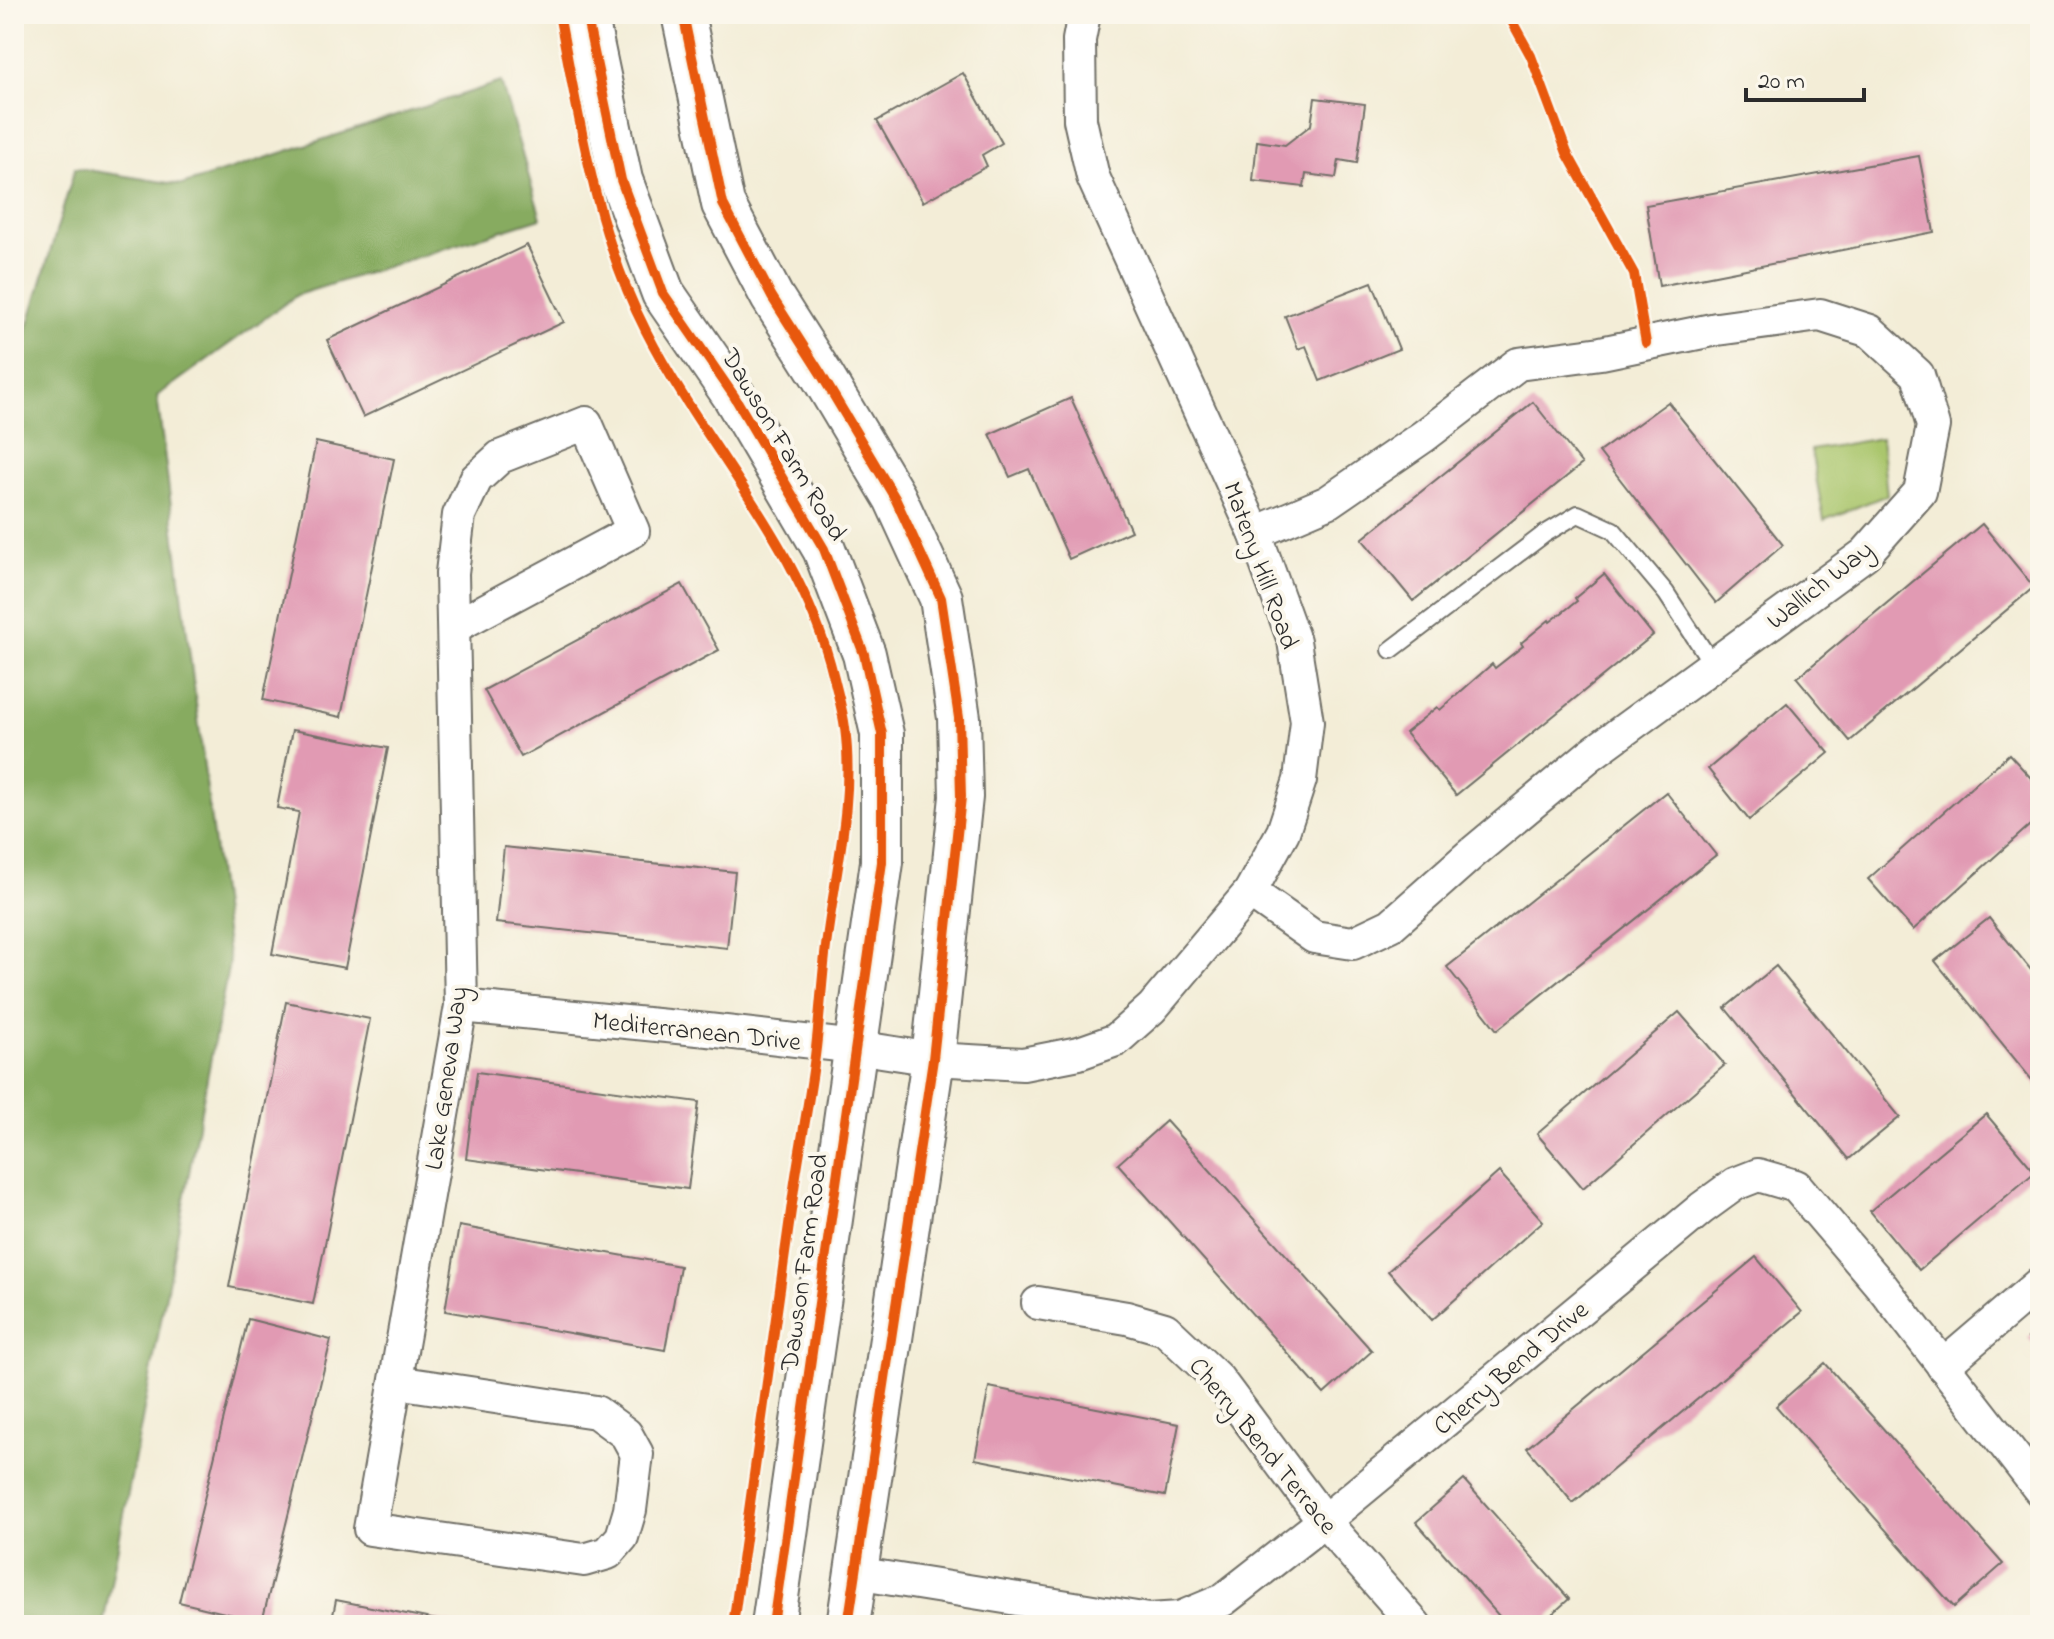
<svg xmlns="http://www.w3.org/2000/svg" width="2054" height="1639" viewBox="0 0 2054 1639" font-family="'Indie Flower',sans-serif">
  <rect width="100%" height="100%" fill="#fbf7ec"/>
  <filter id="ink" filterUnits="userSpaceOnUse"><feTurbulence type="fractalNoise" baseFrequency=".0125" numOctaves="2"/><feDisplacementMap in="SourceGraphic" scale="16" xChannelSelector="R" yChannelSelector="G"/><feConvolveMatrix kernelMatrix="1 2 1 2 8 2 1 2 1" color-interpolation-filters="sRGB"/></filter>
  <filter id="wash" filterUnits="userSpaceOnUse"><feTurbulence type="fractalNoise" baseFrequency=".006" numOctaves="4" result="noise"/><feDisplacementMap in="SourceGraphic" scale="32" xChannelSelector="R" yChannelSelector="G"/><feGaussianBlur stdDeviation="1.8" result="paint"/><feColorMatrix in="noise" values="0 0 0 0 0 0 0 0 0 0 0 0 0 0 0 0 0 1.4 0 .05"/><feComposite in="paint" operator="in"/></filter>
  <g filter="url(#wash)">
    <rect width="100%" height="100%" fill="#f3edd7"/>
    <polygon fill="#aac66d" stroke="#6a784c" stroke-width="2" points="1881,438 1887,495 1824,520 1811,450"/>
    <polygon fill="#87ab60" stroke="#596b46" stroke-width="2" points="501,82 541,218 297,295 157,396 229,963 103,1625 14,1625 14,357 22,347 75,168 182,185"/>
    <g id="blocks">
      <g fill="#e19ab3">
        <polygon points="963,73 1002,143 982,155 987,166 923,202 877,121"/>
        <polygon points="1315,98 1365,104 1357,163 1339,160 1336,178 1306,174 1304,187 1253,181 1257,141 1285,145 1311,125"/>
        <polygon points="1919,156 1934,232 1659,286 1646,205"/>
        <polygon points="527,245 564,322 363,417 327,340"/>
        <polygon points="1372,282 1399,349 1320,381 1306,346 1298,349 1285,316"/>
        <polygon points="1071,398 1131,531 1069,559 1029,469 1010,477 990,434"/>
        <polygon points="1533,402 1582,464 1413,601 1362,539"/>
        <polygon points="1668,402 1783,545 1716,603 1599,452"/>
        <polygon points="316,442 394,459 341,717 263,700"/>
        <polygon points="1982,524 2034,587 1850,741 1797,678"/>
        <polygon points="1604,574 1653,635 1456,795 1405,733 1437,707 1440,710 1492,664 1495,668 1523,646 1521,643 1549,620 1550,622 1577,601 1575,598"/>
        <polygon points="682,584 719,650 521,757 484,690"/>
        <polygon points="1787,703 1829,753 1749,820 1708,769"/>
        <polygon points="292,730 388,748 345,968 272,954 299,812 277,808"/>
        <polygon points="2009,754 2040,788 2040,816 1913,930 1868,879"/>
        <polygon points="1666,792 1716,855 1497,1030 1447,967"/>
        <polygon points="504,847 735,872 727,948 496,923"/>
        <polygon points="1989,918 2040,981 2040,1090 1935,961"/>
        <polygon points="1776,966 1900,1117 1849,1159 1725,1008"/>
        <polygon points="286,1002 370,1019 313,1304 229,1287"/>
        <polygon points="1679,1012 1725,1065 1583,1188 1537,1134"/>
        <polygon points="477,1072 699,1102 688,1189 466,1159"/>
        <polygon points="1986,1114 2035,1172 1919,1270 1870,1211"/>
        <polygon points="1166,1121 1372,1351 1324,1394 1118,1164"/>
        <polygon points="1499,1172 1543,1221 1432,1320 1388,1271"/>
        <polygon points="459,1226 680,1266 665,1350 445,1311"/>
        <polygon points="1756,1257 1802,1312 1573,1503 1527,1448"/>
        <polygon points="248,1319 331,1340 262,1622 179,1602"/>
        <polygon points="2040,1327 2040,1351 2028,1338"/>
        <polygon points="1825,1363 2003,1564 1954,1607 1776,1406"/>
        <polygon points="989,1387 1179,1424 1165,1496 975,1459"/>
        <polygon points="1464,1480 1569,1599 1540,1625 1507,1625 1416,1522"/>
        <polygon points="336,1600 457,1624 457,1625 331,1625"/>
        <polygon points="1607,1617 1638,1624 1638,1625 1605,1625"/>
      </g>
    </g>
  </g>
  <g filter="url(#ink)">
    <use href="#blocks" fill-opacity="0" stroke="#716f67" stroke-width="2"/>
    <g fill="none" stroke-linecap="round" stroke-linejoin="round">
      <g stroke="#716f67" stroke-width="20">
        <polyline id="service" points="1391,650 1543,535 1578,514 1613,530 1666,593 1713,665"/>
      </g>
      <g stroke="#716f67" stroke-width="36">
        <g id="minor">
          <polyline points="1250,892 1314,937 1353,943 1391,925 1470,855 1590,755 1865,554 1920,492 1933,426 1918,375 1870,331 1820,315 1717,329 1601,353 1518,364 1424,436 1328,502 1255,533"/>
          <polyline points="461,1006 708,1030 856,1047 933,1059 1023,1064 1079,1053 1116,1040 1152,1008 1250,892 1283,832 1300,780 1307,722 1294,641 1255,533 1093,177 1080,120 1079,40 1084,14"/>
          <polyline points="1038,1303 1127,1318 1165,1329 1218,1379 1324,1521 1415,1625"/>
          <polyline points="1943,1366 2040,1283"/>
          <polyline points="396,1382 596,1412 626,1434 637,1454 630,1510 622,1537 608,1553 584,1560 370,1529 461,1006 452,573 459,515 476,479 500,457 586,423 633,531 454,627"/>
          <polyline points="855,1573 1149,1620 1180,1618 1223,1600 1324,1521 1702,1208 1735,1184 1758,1175 1796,1186 1883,1288 2040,1490"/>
        </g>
      </g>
      <g stroke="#716f67" stroke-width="46">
        <g id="tertiary">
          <polyline points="586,14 621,180 663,293 734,396 824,549 864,654 882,734 882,862 773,1625"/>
          <polyline points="683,14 723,204 772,297 821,374 895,498 941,598 959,718 961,797 933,1059 848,1625"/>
        </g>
      </g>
      <use href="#service" stroke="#fff" stroke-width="16"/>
      <use href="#minor" stroke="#fff" stroke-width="32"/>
      <use href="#tertiary" stroke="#fff" stroke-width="42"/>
      <g stroke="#fbf7ec" stroke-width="15">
        <g id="cycleway">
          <path d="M 559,14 C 580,121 595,232 646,331 C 707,451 801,543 834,678 C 838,695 843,712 845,728 C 855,804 833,880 825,955 C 822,983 820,1011 817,1039 C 812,1089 801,1139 794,1189 C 773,1335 753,1480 733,1625"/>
          <polyline points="586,14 621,180 663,293 734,396 824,549 864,654 882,734 882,862 773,1625"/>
          <polyline points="683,14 723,204 772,297 821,374 895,498 941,598 959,718 961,797 933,1059 848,1625"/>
          <polyline points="1508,14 1531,56 1567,153 1634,274 1646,343"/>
        </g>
      </g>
      <use href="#cycleway" stroke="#e8590c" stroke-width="10"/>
    </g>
  </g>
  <g text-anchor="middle" stroke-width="8" stroke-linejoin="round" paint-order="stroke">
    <g font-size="26" fill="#2b2b2b" stroke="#fbf7ec">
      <text transform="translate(785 444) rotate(59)" y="9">Dawson Farm Road</text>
      <text transform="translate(1262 565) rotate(70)" y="9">Mateny Hill Road</text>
      <text transform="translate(1819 584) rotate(-38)" y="9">Wallich Way</text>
      <text transform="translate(697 1030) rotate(6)" y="9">Mediterranean Drive</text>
      <text transform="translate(445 1078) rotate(-82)" y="9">Lake Geneva Way</text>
      <text transform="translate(803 1262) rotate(-82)" y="9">Dawson Farm Road</text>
      <text transform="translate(1510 1367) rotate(-40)" y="9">Cherry Bend Drive</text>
      <text transform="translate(1264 1445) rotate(51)" y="9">Cherry Bend Terrace</text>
    </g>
  </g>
  <rect width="2054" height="1639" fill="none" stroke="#fbf7ec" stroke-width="48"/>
  <path d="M1746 88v12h118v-12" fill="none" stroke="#2b2b2b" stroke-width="4"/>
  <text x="1758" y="88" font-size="24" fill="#2b2b2b" stroke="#fbf7ec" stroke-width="6" paint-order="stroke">20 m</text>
</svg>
